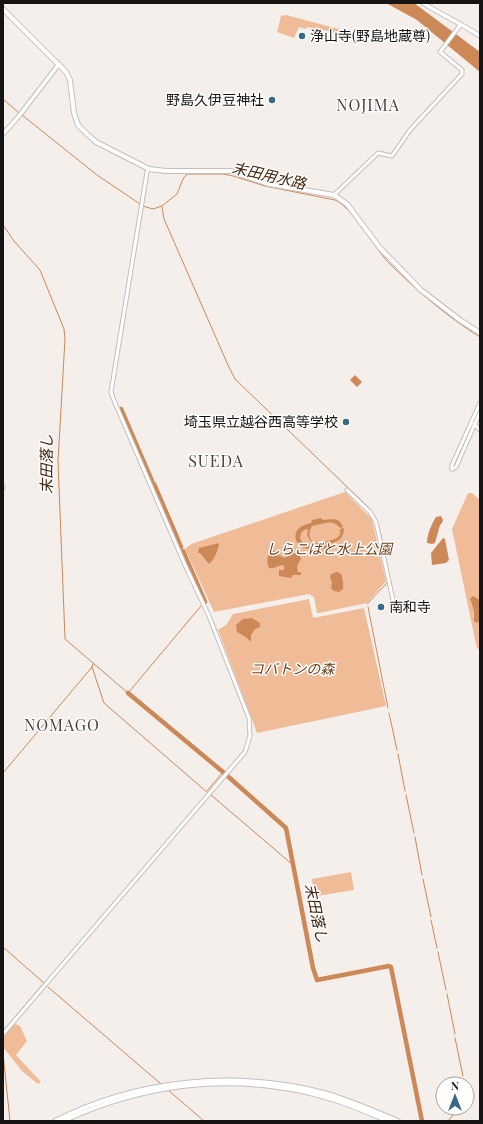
<svg xmlns="http://www.w3.org/2000/svg" width="483" height="1124" viewBox="0 0 483 1124" font-family="'Playfair Display','Noto Sans JP',serif">
  <rect width="100%" height="100%" fill="#f5efec"/>
  <g fill="#f0bc98">
    <polygon points="286,15 339,29 338,33 307,27 306,29 299,27 294,38 277,32 281,16"/>
    <polygon points="345,492 372,519 386,581 367,603 319,613 317,613 314,597 309,594 214,612 185,549 191,544"/>
    <polygon points="468,493 472,493 480,500 480,600 470,600 474,611 473,616 477,623 480,621 480,648 477,649 452,529"/>
    <polygon points="309,599 313,618 364,608 386,706 257,733 218,630 226,625 233,614"/>
    <polygon points="351,872 354,890 311,897 310,889 313,888 312,879"/>
    <polygon points="15,1024 20,1026 27,1041 16,1055 41,1082 38,1084 22,1071 3,1047 3,1037"/>
  </g>
  <g fill="#cd8857">
    <polygon points="386,3 414,3 480,52 480,72 417,20"/>
    <polygon points="355,375 362,382 357,387 350,380"/>
    <path d="M 441,516 L 443,520 L 442,523 L 440,525 L 435,543 L 432,544 L 427,543 C 427,535 431,525 436,517 Z"/>
    <path d="M 321,518 L 323,520 C 331,519 340,517 343,527 L 340,528 C 333,518 322,524 312,526 C 309,531 308,536 312,541 L 311,542 L 307,535 L 308,529 L 304,530 L 301,533 L 300,538 L 303,544 L 309,545 L 310,549 C 297,549 289,534 302,526 C 304,525 308,524 311,523 L 312,520 Z"/>
    <path d="M 344,528 C 344,539 338,542 328,544 L 327,548 L 319,550 L 316,548 L 312,548 L 311,545 L 313,542 C 318,544 335,541 339,536 C 341,533 340,532 340,529 Z"/>
    <polygon points="443,538 445,539 449,560 446,563 432,565 431,553"/>
    <path d="M 219,543 C 219,549 214,560 209,564 L 200,553 L 198,553 L 199,548 Z"/>
    <path d="M 272,551 L 275,551 L 280,556 L 285,558 L 293,553 L 299,554 L 301,559 L 297,566 L 298,572 L 301,572 L 301,575 L 293,575 L 291,578 L 279,576 L 279,570 L 284,570 L 284,565 C 278,565 275,569 269,568 C 266,563 267,554 272,551 Z"/>
    <path d="M 336,572 L 338,572 L 342,575 C 342,581 344,582 343,589 L 339,592 L 334,591 L 331,588 L 332,583 L 330,577 L 331,574 Z"/>
    <polygon points="473,596 480,600 480,621 477,623 474,621 474,611 470,599"/>
    <polygon points="252,618 260,623 260,627 255,629 251,635 251,642 247,638 237,632 236,625 243,619"/>
  </g>
  <g fill="none" stroke-linecap="round" stroke-linejoin="round">
    <g stroke="#cd8857" stroke-width="1">
      <polyline points="3,99 19,113"/>
      <polyline points="22,115 97,175 140,204"/>
      <path d="M 143,206 L 153,209 L 162,206 L 177,194 L 183,179 L 187,174 L 223,174 L 233,176 L 265,186 L 335,200 C 351,206 374,247 388,262 C 416,290 446,316 480,337"/>
      <path d="M 162,207 L 164,219 L 228,365 L 235,379 L 369,508 C 381,524 382,543 386,561"/>
      <polyline points="3,225 14,241 40,270 64,329 65,339 58,461 65,639 128,693 201,606"/>
      <polyline points="367,604 388,582"/>
      <polyline points="368,607 388,708"/>
      <polyline points="92,667 104,703 208,793"/>
      <polyline points="389,713 397,750"/>
      <polyline points="398,754 405,791"/>
      <polyline points="3,773 92,667 93,664"/>
      <polyline points="207,791 223,772"/>
      <polyline points="211,795 293,865"/>
      <polyline points="406,795 414,833"/>
      <polyline points="415,837 422,875"/>
      <polyline points="423,879 431,917"/>
      <polyline points="431,920 437,948"/>
      <polyline points="3,947 44,983 3,1031"/>
      <polyline points="438,952 446,990"/>
      <polyline points="48,987 161,1084"/>
      <polyline points="447,994 455,1034"/>
      <polyline points="455,1038 463,1076"/>
      <polyline points="3,1053 10,1121"/>
      <polyline points="464,1080 465,1084"/>
      <polyline points="168,1090 204,1121"/>
      <polyline points="467,1095 467,1098"/>
      <polyline points="448,1121 459,1108"/>
    </g>
    <g stroke="#cd8857" stroke-width="4.5">
      <polyline points="121,409 152,481"/>
      <polyline points="154,484 170,521"/>
      <polyline points="171,523 181,547"/>
      <polyline points="183,551 205,602"/>
      <polyline points="128,693 223,772 286,828 313,968 317,980 389,966 391,967 422,1121"/>
    </g>
    <g stroke="#c4bfbc" stroke-width="5">
      <g id="tertiary">
        <polyline points="334,195 378,153 392,156 410,130 462,74 462,70 440,52 461,24"/>
        <polyline points="474,424 480,430"/>
        <polyline points="452,469 452,465 480,403"/>
        <polyline points="452,469 456,467 480,412"/>
        <polyline points="3,487 3,488"/>
        <polyline points="347,490 370,512 376,522 393,600"/>
        <polyline points="3,1034 245,752 250,736 249,718 209,616 185,565 113,398 111,392 147,172 149,169"/>
      </g>
    </g>
    <g stroke="#c4bfbc" stroke-width="5.5">
      <g id="secondary">
        <path d="M 423,3 C 442,15 462,24 480,36"/>
        <polyline points="3,134 19,116 59,64"/>
      </g>
    </g>
    <g stroke="#c4bfbc" stroke-width="6">
      <polyline id="primary" points="3,9 66,72 70,80 74,113 78,125 88,135 96,142 149,169 166,171 231,171 269,184 334,195 347,204 380,248 421,290 460,320 480,333"/>
    </g>
    <g stroke="#c4bfbc" stroke-width="6">
      <g id="trunk">
        <path d="M 55,1121 C 138,1079 234,1070 324,1093 C 349,1100 373,1111 398,1121"/>
        <path d="M 63,1121 C 149,1081 244,1071 335,1100 C 354,1106 371,1114 389,1121"/>
      </g>
    </g>
    <use href="#tertiary" stroke="#fff" stroke-width="3"/>
    <use href="#secondary" stroke="#fff" stroke-width="3.5"/>
    <use href="#primary" stroke="#fff" stroke-width="4"/>
    <use href="#trunk" stroke="#fff" stroke-width="4"/>
  </g>
  <g fill="#376a87" stroke="#fffefd" stroke-width="1.5">
    <circle cx="302" cy="36" r="4"/>
    <circle cx="272" cy="100" r="4"/>
    <circle cx="346" cy="422" r="4"/>
    <circle cx="381" cy="607" r="4"/>
  </g>
  <g text-anchor="middle" stroke-width="3" stroke-linejoin="round" paint-order="stroke">
    <g font-size="14" fill="#161413" stroke="#fffefd" text-anchor="start">
      <text x="310" y="41">浄山寺(野島地蔵尊)</text>
      <text x="264" y="105" text-anchor="end">野島久伊豆神社</text>
      <text x="338" y="427" text-anchor="end">埼玉県立越谷西高等学校</text>
      <text x="389" y="612">南和寺</text>
    </g>
    <g font-size="14" font-style="italic" fill="#6f401c" stroke="#fffefd">
      <text x="329" y="554">しらこばと水上公園</text>
      <text x="292" y="674">コバトンの森</text>
    </g>
    <g font-size="15" font-style="italic" fill="#422510" stroke="#fffefd">
      <text transform="translate(269 176) rotate(13)" y="5">末田用水路</text>
      <text transform="translate(47 464) rotate(-90)" y="5">末田落し</text>
      <text transform="translate(316 913) rotate(78)" y="5">末田落し</text>
    </g>
    <g font-size="16" letter-spacing="1" fill="#46423f" stroke="#fffefd">
      <text x="368" y="111">NOJIMA</text>
      <text x="216" y="467">SUEDA</text>
      <text x="62" y="731">NOMAGO</text>
    </g>
  </g>
  <rect width="483" height="1124" fill="none" stroke="#161413" stroke-width="8"/>
  <g transform="translate(455 1096)"><circle r="19" fill="#fffefd" stroke="#a2a09f"/>
  <path d="M0-3L7 15L0 10L-7 15Z" fill="#376a87"/>
  <text y="-6" font-size="11" font-weight="bold" text-anchor="middle" fill="#161413">N</text>
  </g>
</svg>
